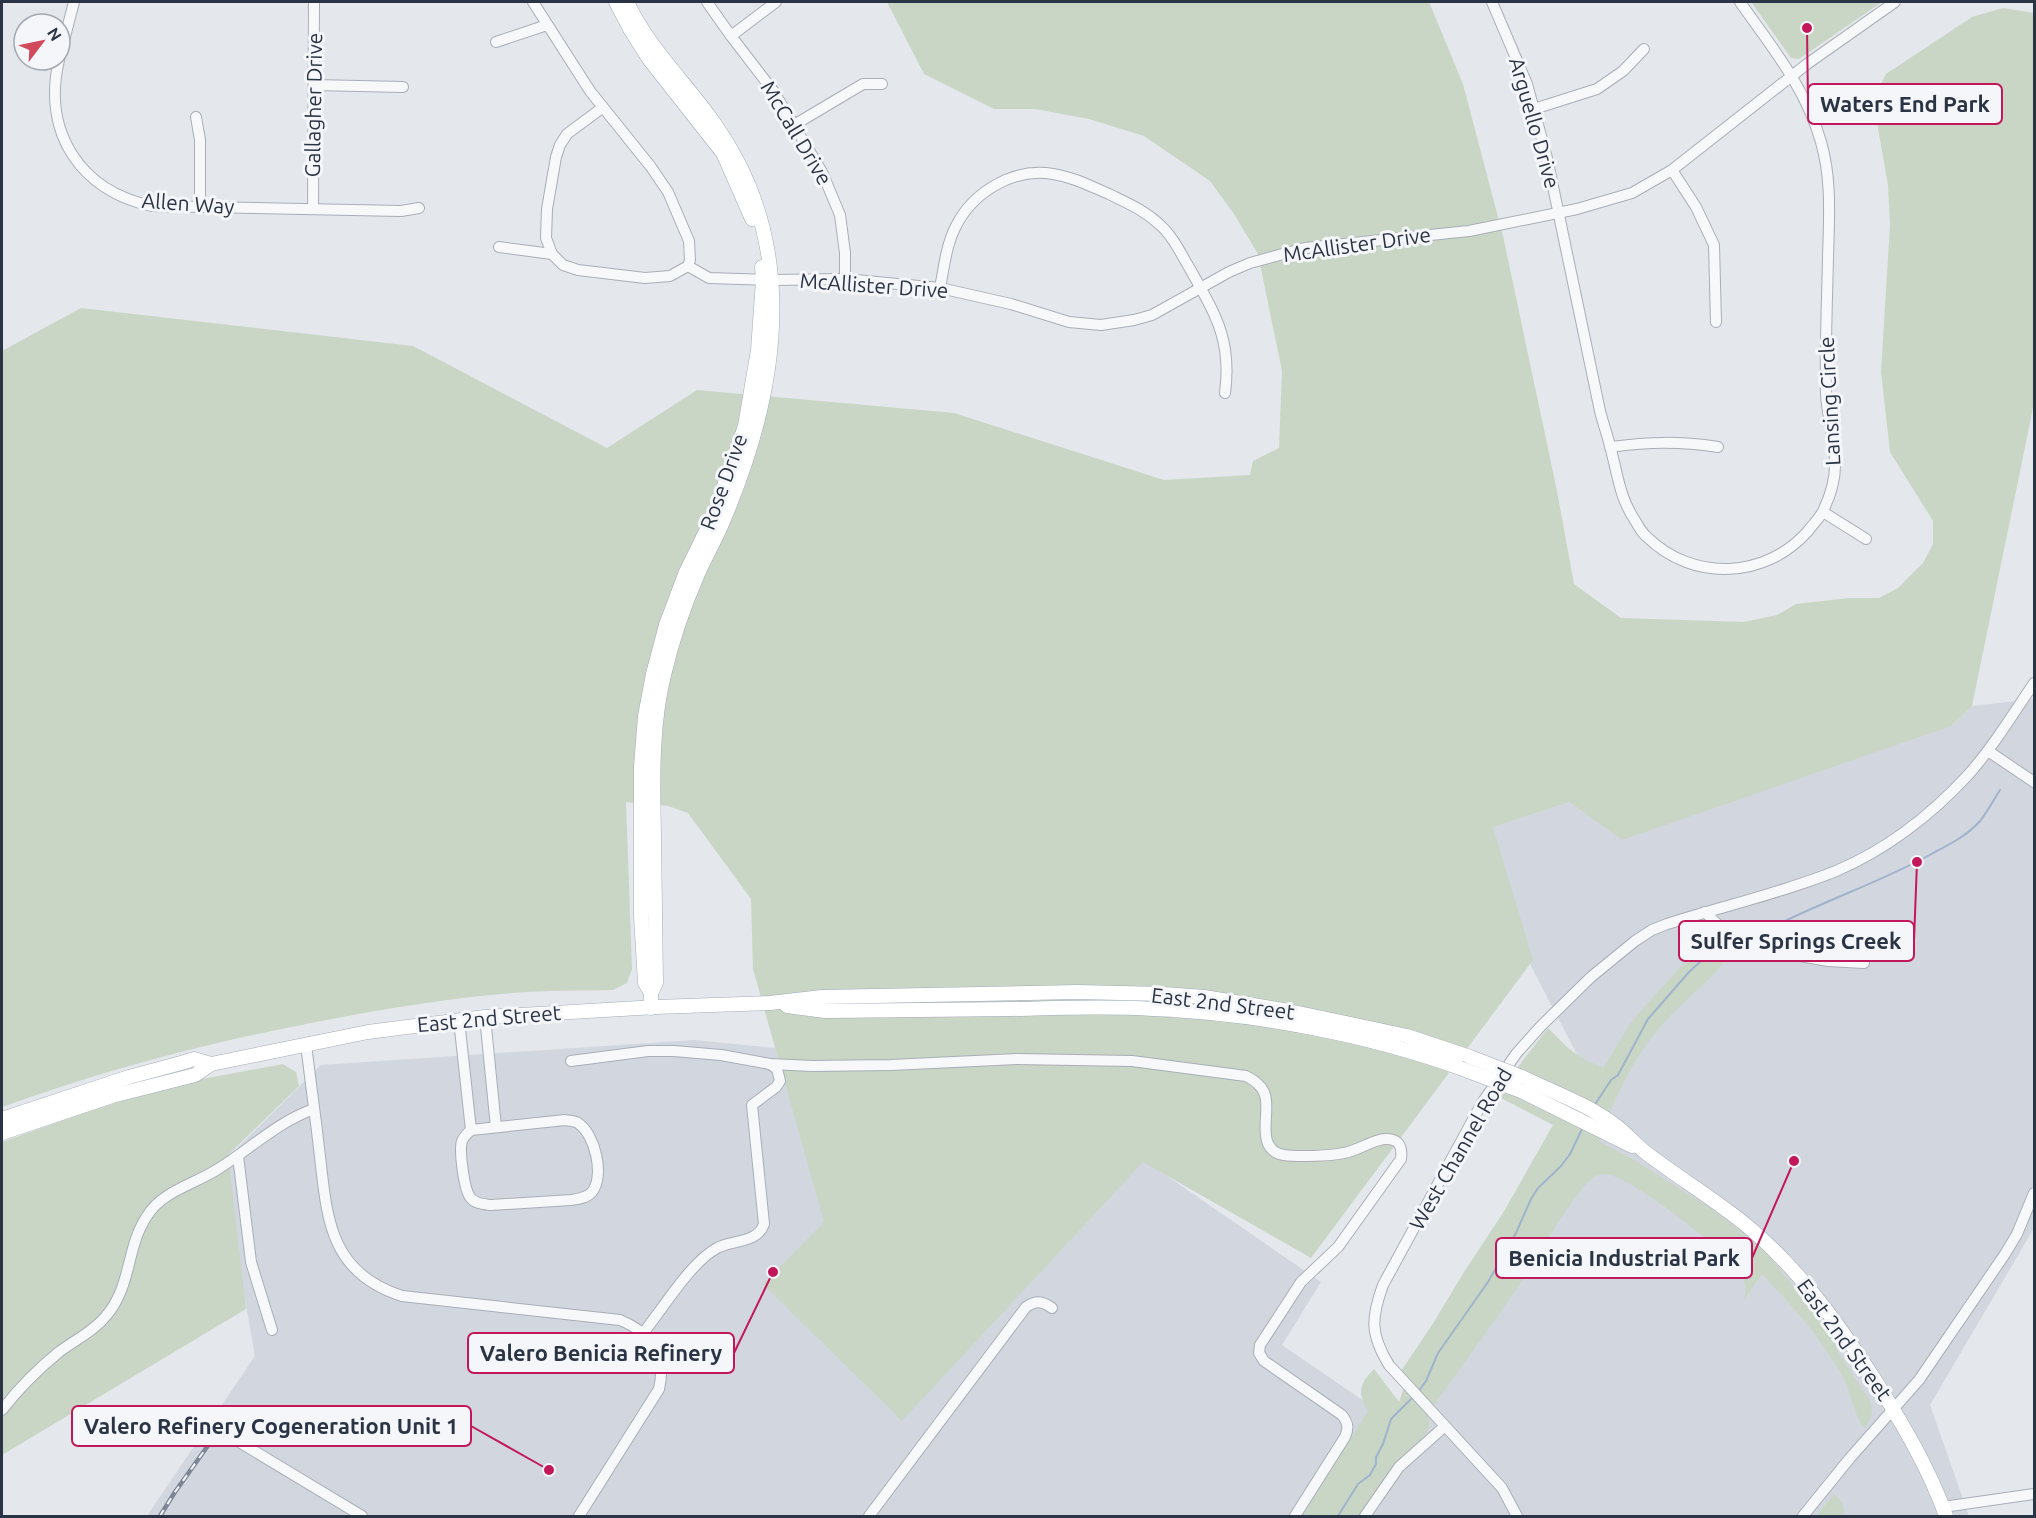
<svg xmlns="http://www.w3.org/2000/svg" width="2036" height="1518" viewBox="0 0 2036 1518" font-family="Ubuntu,sans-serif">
  <rect width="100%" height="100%" fill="#e4e7ec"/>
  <g fill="#d2d6de">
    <polygon points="2034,699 2034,1228 1930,1405 1969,1516 1329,1516 1597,1093 1530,964 1492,827 1570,802 1951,726 1972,706"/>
    <polygon points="694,1040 856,1056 1138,1156 1321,1282 1282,1345 1377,1410 1309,1516 147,1516 255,1356 221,1164 321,1065"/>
  </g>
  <g fill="#c9d6c5">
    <path d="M 887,2 L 1429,2 L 1463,84 L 1503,236 L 1557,491 L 1574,584 L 1621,618 L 1744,622 L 1777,615 L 1796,604 L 1849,598 L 1879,598 L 1898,588 L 1923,563 L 1933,544 L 1933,521 L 1890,452 L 1881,372 L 1890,225 L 1888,185 L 1873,100 L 1886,74 L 1972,17 L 2003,8 L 2034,13 L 2034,403 L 1972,706 L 1951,726 L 1622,840 L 1570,802 L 1493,827 L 1533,960 L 1311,1258 L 1143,1162 L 902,1421 L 763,1284 L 824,1222 L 753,969 L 751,899 L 688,813 L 668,806 L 626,802 L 632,969 L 627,983 L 613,990 C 580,991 546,990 513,993 C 449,998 384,1009 321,1021 C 211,1042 107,1069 2,1107 L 2,351 L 81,308 L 413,346 L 607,448 L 697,390 L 954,413 L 1164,480 L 1250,475 L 1253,461 L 1279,448 L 1282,371 L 1258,254 L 1234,214 L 1210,181 L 1144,136 L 1089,119 L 1035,109 L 994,109 L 924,74 Z"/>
    <polygon points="1751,2 1882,2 1799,59 1791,58"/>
    <path d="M 1713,935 C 1726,937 1730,948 1726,960 C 1707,984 1681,1003 1661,1026 C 1633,1058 1613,1101 1599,1141 L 1634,1160 L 1712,1209 L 1739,1230 L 1770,1257 L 1823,1324 L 1835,1342 L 1839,1354 L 1870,1401 L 1872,1410 L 1871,1418 L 1865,1428 C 1853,1415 1852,1393 1843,1377 C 1822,1339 1792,1305 1762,1274 L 1744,1300 C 1753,1274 1718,1247 1699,1233 C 1682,1219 1623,1173 1603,1174 C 1592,1175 1585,1185 1579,1193 C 1555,1223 1538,1257 1517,1288 C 1488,1331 1457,1372 1427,1415 C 1429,1418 1430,1424 1429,1428 C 1426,1436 1416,1443 1410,1449 C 1389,1468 1375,1493 1359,1516 L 1302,1516 L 1368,1411 C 1357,1393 1359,1384 1374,1369 L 1399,1402 L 1407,1379 L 1401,1371 L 1432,1325 L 1464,1272 L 1503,1213 L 1553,1125 L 1497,1096 L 1500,1090 L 1548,1028 L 1567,1047 L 1580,1057 L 1603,1068 L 1630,1024 L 1643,1008 L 1708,937 Z"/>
    <polygon points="283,1064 296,1072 299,1086 228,1155 246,1309 2,1455 2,1142 86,1112 186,1082"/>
    <polygon points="1834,1494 1842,1502 1845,1513 1840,1515 1840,1516 1816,1516"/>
  </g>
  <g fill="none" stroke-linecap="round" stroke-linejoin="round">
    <g stroke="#9fb4cc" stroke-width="2">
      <path d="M 1777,925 C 1828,899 1884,881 1935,852 C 1950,844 1968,835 1980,821 C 1987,812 1993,801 2000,790"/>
      <polyline points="1594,1106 1611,1080 1618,1075 1648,1019 1689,972 1713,950"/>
      <polyline points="1418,1392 1426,1381 1438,1353 1488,1282 1516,1233 1531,1199 1538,1188 1561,1166 1570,1154 1583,1127"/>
      <polyline points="1338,1516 1358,1484 1370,1475 1376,1464 1376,1457 1383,1444 1391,1419 1414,1396"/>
    </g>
    <g stroke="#a9aeb7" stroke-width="12">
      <g id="minor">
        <polyline points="533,2 590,91 651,167 668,192 689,241 690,260 688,266 670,276 645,278 578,270 563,265 552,254 546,238 547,209 556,157 560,145 567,134 602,108"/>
        <polyline points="707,2 731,36 774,92 822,172 840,215 845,253 845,279"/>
        <path d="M 1492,2 L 1527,84 L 1547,158 L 1600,411 C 1603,423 1607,434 1610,446 C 1618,475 1619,497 1636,522 C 1639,527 1642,533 1647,537 C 1693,582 1766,579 1808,531 C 1813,524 1821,517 1824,509 C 1830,496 1835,480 1835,466 C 1836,441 1827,418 1826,394 C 1825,349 1827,304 1828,258 C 1829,219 1832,180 1821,142 C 1806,88 1771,46 1740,2"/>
        <polyline points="731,36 776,2"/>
        <polyline points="496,42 547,25"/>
        <polyline points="60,56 74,2"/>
        <path d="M 59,60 C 42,132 80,191 152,206 L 401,211 L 419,208"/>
        <polyline points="314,85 403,87"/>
        <polyline points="1534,109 1597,89 1623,71 1644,49"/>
        <polyline points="196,117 200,140 200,207"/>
        <polyline points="794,125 863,84 882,84"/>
        <polyline points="1672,170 1696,207 1714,245 1716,322"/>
        <polyline points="313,209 314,2"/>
        <polyline points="499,247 552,254"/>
        <polyline points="688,266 709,278 772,280 845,279 940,288 1011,304 1069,322 1101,325 1134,320 1152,315 1229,272 1250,263 1305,248 1469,231 1577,209 1632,193 1672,170 1807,64 1895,2"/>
        <path d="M 940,288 C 944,268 946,245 956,226 C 973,192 1014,167 1053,174 C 1073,177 1090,186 1109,194 C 1127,203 1144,210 1159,224 C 1173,236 1181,254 1190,269 C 1215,314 1232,339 1225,393"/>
        <path d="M 1610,447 C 1650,442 1677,441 1718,447"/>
        <polyline points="1823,512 1866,539"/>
        <polyline points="1988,751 2034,782"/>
        <polyline points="1705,912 1717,924 1742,941 1764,945 1784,953 1828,961 1864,963"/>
        <polyline points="485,1017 496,1127"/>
        <polyline points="459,1020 471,1130"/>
        <path d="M 306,1044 C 310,1078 315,1113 319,1148 C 327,1215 327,1272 402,1296 L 620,1320 C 651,1333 667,1354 659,1389 L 579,1516"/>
        <path d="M 571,1061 L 648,1051 L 674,1051 L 721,1055 L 770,1064 L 812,1066 L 891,1065 L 1017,1059 L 1132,1061 L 1246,1076 C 1254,1080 1262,1085 1265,1095 C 1271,1113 1254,1150 1284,1155 C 1298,1157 1330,1156 1344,1153 C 1359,1151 1378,1135 1393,1140 C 1401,1142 1402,1151 1401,1159 L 1338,1247 L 1301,1282 L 1260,1345 L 1259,1353 L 1264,1361 L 1342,1415 C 1348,1423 1349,1428 1345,1437 L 1295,1516"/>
        <path d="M 565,1120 C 569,1121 575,1121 578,1123 C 595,1134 605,1176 592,1192 C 587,1198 578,1199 571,1200 L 491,1205 C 483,1204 475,1204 470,1197 C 464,1189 459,1150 462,1141 C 464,1136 468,1133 471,1130 Z"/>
        <polyline points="238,1156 251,1262 272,1330"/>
        <path d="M 644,1332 C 664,1307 690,1263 717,1248 C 732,1240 758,1243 764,1224 L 752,1105 L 776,1087 L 780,1081 L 777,1069 L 770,1064"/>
        <path d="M 2,1410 C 19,1388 38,1369 59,1352 C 75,1340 94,1331 106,1316 C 132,1286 126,1247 147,1216 C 162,1191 195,1184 218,1169 C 250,1149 279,1121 314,1109"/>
        <polyline points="226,1434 362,1516"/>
        <polyline points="1943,1507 2034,1494"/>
        <path d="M 869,1516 L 1026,1307 C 1036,1300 1042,1301 1052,1308"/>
        <polyline points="1365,1516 1399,1467 1445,1426"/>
        <path d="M 1517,1516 L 1502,1488 L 1389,1365 C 1370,1334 1371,1318 1383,1285 L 1482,1103 L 1516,1054 L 1541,1026 L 1591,977 L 1635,941 L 1652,930 L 1667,924 C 1723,906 1782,893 1836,871 C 1886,850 1932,814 1968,775 C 1993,747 2013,714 2034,683"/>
        <polyline points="1803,1516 1850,1458 1919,1380 2005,1254 2017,1234 2034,1193"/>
      </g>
    </g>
    <g stroke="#a3abb8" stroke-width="15">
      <g id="major">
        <polyline points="616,2 630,29 649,59 723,153 752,219"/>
        <path d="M 627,2 C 647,45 681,78 709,116 C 734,150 753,188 763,229 C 787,326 762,429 724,519 C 716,539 705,557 697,576 C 683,608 672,641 664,675 C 651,728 653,782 654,836 C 655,885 655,934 656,983 L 651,993 L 651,1008"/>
        <polyline points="651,993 645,983 641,916 641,767 645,716 653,674 666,625 686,572 714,515 745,426 758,350 763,280 762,267"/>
        <path d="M 787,1006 L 825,1011 C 887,1010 949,1010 1012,1009 C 1059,1008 1106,1006 1153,1009 C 1252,1013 1367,1034 1460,1068"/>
        <path d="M 1522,1077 C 1553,1092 1587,1104 1615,1125 C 1626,1133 1635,1144 1645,1152 C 1680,1179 1718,1201 1752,1230 C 1802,1273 1839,1325 1875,1380 C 1902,1423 1929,1468 1946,1516"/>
        <polyline points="1521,1091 1632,1146"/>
        <polyline points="2,1119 129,1077 181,1063 194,1059 211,1064"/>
        <polyline points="2,1133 112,1096 195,1075 211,1064 368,1032 485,1017 656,1007 770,1003 822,997 1078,992 1163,994 1204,997 1289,1011 1407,1036 1470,1057"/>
      </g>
    </g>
    <use href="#minor" stroke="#f7f8fa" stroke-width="10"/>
    <use href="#major" stroke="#fff" stroke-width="14"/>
    <g stroke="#7d8696" stroke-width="4.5">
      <polyline id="rail" points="160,1516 175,1492 214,1437"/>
    </g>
    <use href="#rail" stroke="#f4f6f9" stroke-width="2" stroke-dasharray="7" stroke-linecap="butt"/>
    <g stroke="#a3abb8" stroke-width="15" stroke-linecap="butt">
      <g id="major-bridge">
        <polyline points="1470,1057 1522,1077"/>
        <polyline points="1460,1068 1521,1091"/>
      </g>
    </g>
    <use href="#major-bridge" stroke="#fff" stroke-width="14"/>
  </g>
  <g text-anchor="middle" stroke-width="6" stroke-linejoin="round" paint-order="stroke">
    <g font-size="21" fill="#2b3445" stroke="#f4f6f9">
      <text transform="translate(314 105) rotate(-89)" y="7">Gallagher Drive</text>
      <text transform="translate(1534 123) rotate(74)" y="7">Arguello Drive</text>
      <text transform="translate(796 133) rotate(59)" y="7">McCall Drive</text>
      <text transform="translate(188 204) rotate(4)" y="7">Allen Way</text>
      <text transform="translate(1357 245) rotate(-8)" y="7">McAllister Drive</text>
      <text transform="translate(874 286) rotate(4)" y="7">McAllister Drive</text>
      <text transform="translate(1830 401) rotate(-93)" y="7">Lansing Circle</text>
      <text transform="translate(724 482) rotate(-70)" y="7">Rose Drive</text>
      <text transform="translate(1223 1004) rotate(7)" y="7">East 2nd Street</text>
      <text transform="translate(489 1019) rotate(-5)" y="7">East 2nd Street</text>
      <text transform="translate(1461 1149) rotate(-60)" y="7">West Channel Road</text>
      <text transform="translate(1844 1340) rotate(54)" y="7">East 2nd Street</text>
    </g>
  </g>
  <path fill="none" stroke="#c2185b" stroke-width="2" d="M1807 28L1808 104M1917 862L1914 941M1794 1161L1752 1258M773 1272L734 1353M549 1470L471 1426"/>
  <g fill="#c2185b" stroke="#f4f6f9" stroke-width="2">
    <circle cx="1807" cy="28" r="6"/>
    <circle cx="1917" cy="862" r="6"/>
    <circle cx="1794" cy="1161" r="6"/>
    <circle cx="773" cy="1272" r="6"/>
    <circle cx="549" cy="1470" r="6"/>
  </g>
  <g fill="#f4f6f9" stroke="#c2185b" stroke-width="2">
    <rect x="1808" y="84" width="194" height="40" rx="6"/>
    <rect x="1679" y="921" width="235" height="40" rx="6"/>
    <rect x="1496" y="1238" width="256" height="40" rx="6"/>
    <rect x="468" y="1333" width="266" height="40" rx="6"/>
    <rect x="72" y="1406" width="399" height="40" rx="6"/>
  </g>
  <g font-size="22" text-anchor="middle" font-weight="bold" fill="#2b3445">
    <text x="1905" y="112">Waters End Park</text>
    <text x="1796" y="949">Sulfer Springs Creek</text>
    <text x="1624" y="1266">Benicia Industrial Park</text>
    <text x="601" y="1361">Valero Benicia Refinery</text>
    <text x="271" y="1434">Valero Refinery Cogeneration Unit 1</text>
  </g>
  <rect width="2036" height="1518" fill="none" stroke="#2b3445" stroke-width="6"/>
  <g transform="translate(42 42) rotate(58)"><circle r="28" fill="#f4f6f9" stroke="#a4a8b1" stroke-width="1.5"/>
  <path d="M0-4.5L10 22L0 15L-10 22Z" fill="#d1495b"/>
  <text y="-9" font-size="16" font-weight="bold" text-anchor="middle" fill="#2b3445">N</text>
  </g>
</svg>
